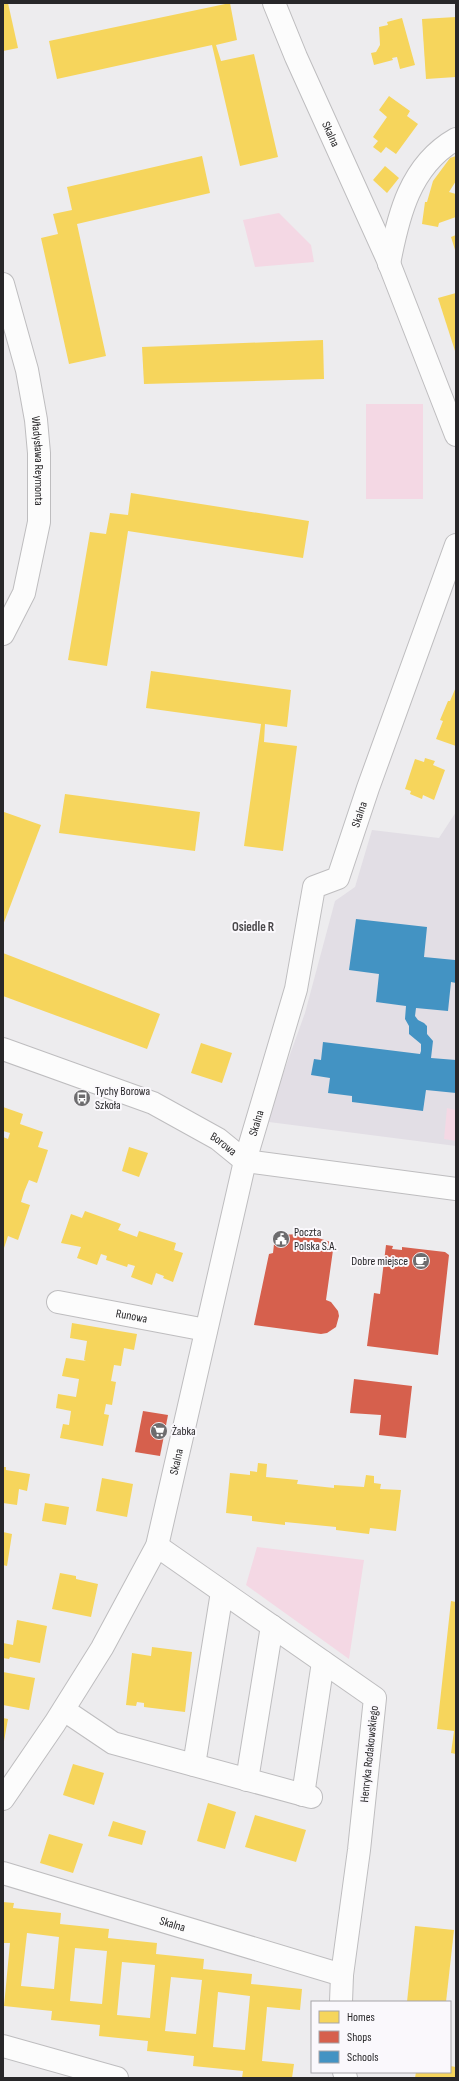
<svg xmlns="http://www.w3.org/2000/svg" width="459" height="2081" viewBox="0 0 459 2081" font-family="'Sofia Sans Condensed',sans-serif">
  <rect width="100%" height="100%" fill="#edecee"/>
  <polygon fill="#e2dee5" points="456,812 456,1146 269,1122 267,1118 305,1013 335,901 355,887 372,830 439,838"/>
  <g fill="#f4d8e4">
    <polygon points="279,213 311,245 314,262 255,267 243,220"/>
    <rect x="366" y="404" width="57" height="95"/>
    <polygon points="447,1108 456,1110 456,1141 444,1139"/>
    <polygon points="257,1547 364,1560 349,1659 246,1585"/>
  </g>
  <g fill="#f6d55c" fill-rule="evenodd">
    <polygon points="3,3 8,3 18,48 3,51"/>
    <polygon points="230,3 237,40 216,45 221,61 254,54 278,157 240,166 212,45 57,79 49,41"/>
    <polygon points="456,17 456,77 426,79 422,19"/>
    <polygon points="402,18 415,65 400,69 397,57 392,58 393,60 374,65 371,53 376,52 380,45 379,27 388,25 387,22"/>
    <polygon points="389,96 410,111 407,116 418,124 396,154 386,147 381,153 373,147 378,141 373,137 387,117 379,110"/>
    <polygon points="202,156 210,193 77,224 106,356 69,364 41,238 58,234 53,214 72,210 67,187"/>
    <polygon points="456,156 456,181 449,192 456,194 456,217 439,223 438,227 422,224 425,202 427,202 433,181 450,158"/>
    <polygon points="385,166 399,178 387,193 373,180"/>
    <polygon points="456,235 456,253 451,237"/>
    <polygon points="456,293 456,354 438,298"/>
    <polygon points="323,340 324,379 144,384 142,347"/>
    <polygon points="131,493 309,521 303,558 128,531 107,666 68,660 90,532 106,534 110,513 128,515"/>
    <polygon points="151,671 291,690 287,727 265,724 264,742 297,746 283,851 244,846 261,724 146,708"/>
    <polygon points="456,687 456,746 436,739 443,721 440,720 448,701 450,701"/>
    <polygon points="425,758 435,761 433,765 445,770 434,800 423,795 422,799 410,794 411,791 405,789 415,759 424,762"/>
    <polygon points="65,794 200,812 195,851 59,833"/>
    <polygon points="4,812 41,825 3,925 3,814"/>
    <polygon points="3,953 160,1014 147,1049 3,996"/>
    <polygon points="201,1043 232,1053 222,1083 191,1073"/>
    <polygon points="3,1107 23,1114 20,1124 43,1132 38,1147 48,1150 37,1183 29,1180 24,1192 21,1202 30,1205 18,1240 8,1236 4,1248 3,1137 8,1139 10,1133 3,1131"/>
    <polygon points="129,1147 148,1153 139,1177 122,1171"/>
    <polygon points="85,1211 121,1224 118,1230 126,1233 137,1237 139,1231 176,1243 174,1250 183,1253 173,1282 163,1278 164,1276 156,1273 152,1285 131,1277 135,1266 128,1264 127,1267 106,1260 107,1256 101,1254 97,1265 77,1258 81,1247 61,1243 71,1214 82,1218"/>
    <polygon points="72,1323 137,1334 134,1350 124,1348 121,1366 114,1365 111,1381 116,1382 112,1405 106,1404 104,1414 109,1415 103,1446 60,1438 63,1424 69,1425 71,1411 56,1408 58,1394 76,1397 79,1379 62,1376 66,1358 86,1361 84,1360 87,1341 70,1338"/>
    <polygon points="258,1463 267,1464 266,1477 298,1480 297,1484 334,1488 334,1485 364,1487 366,1475 374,1476 374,1483 381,1484 380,1489 401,1490 396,1531 370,1528 369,1534 336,1530 336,1527 285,1522 285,1525 252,1521 252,1516 226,1513 230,1473 250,1475 250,1471 257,1472"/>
    <polygon points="3,1467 6,1467 6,1470 30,1474 27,1491 19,1489 17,1505 3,1503"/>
    <polygon points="102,1478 133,1484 127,1517 96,1511"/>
    <polygon points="45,1503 69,1507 66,1525 42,1521"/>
    <polygon points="3,1532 12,1534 7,1566 3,1565"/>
    <polygon points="60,1573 76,1576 76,1579 98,1584 91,1617 52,1609"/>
    <polygon points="451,1601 456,1602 456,1754 451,1753 454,1731 437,1729"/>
    <polygon points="17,1620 47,1626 40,1663 10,1657 9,1659 3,1658 3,1643 13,1645"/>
    <polygon points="152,1647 192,1652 185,1712 144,1707 144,1703 137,1702 136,1706 126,1705 132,1653 151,1656"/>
    <polygon points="3,1672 35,1678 29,1710 3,1705"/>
    <polygon points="3,1718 8,1719 4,1741 3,1741"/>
    <polygon points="73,1764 104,1773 94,1805 63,1795"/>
    <polygon points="208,1803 236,1812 225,1849 197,1841"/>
    <polygon points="255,1815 306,1830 296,1862 245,1847"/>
    <polygon points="113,1821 146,1831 142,1845 108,1836"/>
    <polygon points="49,1834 83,1844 73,1873 40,1863"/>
    <path d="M 3,1902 L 14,1903 L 13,1908 L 61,1913 L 60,1924 L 109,1929 L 108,1938 L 157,1943 L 156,1954 L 204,1959 L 203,1969 L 252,1974 L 251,1984 L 302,1989 L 300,2010 L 267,2007 L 262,2061 L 294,2064 L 292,2078 L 242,2078 L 243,2071 L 193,2066 L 194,2056 L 147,2051 L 148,2041 L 99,2036 L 100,2025 L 51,2020 L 52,2011 L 4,2006 L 10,1943 L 3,1943 ZM 27,1933 L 59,1937 L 54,1989 L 21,1986 ZM 75,1948 L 107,1951 L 102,2004 L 70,2001 ZM 122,1962 L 155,1965 L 150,2018 L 117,2015 ZM 171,1977 L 202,1980 L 196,2034 L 165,2031 ZM 218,1992 L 250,1996 L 245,2050 L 213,2047 Z"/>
    <polygon points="415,1926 454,1930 446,2002 407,2002"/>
    <polygon points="450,2066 456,2067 456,2078 415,2078 416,2072 450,2072"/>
  </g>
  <g fill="#d6604d">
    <polygon points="305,1234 334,1243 326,1300 331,1302 338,1311 339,1316 336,1327 327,1333 321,1334 254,1325 269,1254 273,1253 275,1235"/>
    <polygon points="386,1245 393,1246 392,1249 402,1250 402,1247 445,1252 449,1255 438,1355 367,1346 374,1293 380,1294"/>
    <polygon points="354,1379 412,1386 406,1438 379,1435 381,1415 350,1413"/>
    <polygon points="143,1411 168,1415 160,1456 135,1452"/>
  </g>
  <polygon fill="#4393c3" points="356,919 427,927 424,957 455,960 456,957 456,983 451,982 448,1011 416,1008 415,1016 418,1020 424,1023 427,1026 427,1034 433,1041 431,1058 456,1060 456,1093 426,1090 423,1111 352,1102 352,1096 328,1093 330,1078 311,1075 314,1059 321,1060 323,1042 420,1054 421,1051 421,1044 409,1034 409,1026 405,1019 406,1006 376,1002 379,974 349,970"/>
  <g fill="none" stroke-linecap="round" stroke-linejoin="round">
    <g stroke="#bebdbf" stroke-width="24">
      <g id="minor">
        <path id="s1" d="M 274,3 L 296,57 L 387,258 L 456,435"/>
        <path d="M 389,264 C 398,216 410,165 456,139"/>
        <path id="s2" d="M 3,284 L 27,370 L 36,420 L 39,453 L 39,522 L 24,593 L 3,634"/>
        <path id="s3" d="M 3,1049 L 153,1103 L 218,1139 L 245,1161 L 456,1189"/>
        <path id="s4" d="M 58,1302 L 206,1330"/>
        <polyline points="157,1546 375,1698 359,1850 342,1975 341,2002"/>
        <polyline points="64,1710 113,1743 311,1797"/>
        <polyline points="194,1765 222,1592"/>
        <polyline points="247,1780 272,1626"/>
        <polyline points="303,1795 323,1662"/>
        <path id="s5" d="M 3,1799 L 55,1723 L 102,1648 L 157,1546 L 245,1161 L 296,989 L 314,887 L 338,878 L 368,788 L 456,545"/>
        <path id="s6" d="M 3,1873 L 342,1975"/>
        <polyline points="3,2046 117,2078"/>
        <polyline points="344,2072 346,2078"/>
      </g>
    </g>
    <use href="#minor" stroke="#fcfcfc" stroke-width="22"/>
  </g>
  <defs>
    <g id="bus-disc" transform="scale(0.9)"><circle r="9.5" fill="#6d6c6e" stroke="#faf8fc"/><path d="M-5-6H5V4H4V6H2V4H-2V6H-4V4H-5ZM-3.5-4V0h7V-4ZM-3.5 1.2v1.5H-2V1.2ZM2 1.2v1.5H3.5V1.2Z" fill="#fff"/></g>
    <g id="civic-disc" transform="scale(0.9)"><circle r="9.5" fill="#6d6c6e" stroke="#faf8fc"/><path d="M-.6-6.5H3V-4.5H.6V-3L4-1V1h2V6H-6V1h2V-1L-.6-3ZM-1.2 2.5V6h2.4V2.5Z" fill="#fff"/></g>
    <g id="cafe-disc" transform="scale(0.9)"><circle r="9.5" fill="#6d6c6e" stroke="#faf8fc"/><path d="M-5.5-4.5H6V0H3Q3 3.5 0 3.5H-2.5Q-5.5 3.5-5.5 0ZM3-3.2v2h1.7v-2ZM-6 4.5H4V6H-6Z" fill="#fff"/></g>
    <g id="supermarket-disc" transform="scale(0.9)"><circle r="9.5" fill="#6d6c6e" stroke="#faf8fc"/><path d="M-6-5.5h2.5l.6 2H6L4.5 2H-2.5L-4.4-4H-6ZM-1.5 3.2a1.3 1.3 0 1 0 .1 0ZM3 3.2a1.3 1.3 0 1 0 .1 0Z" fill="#fff"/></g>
  </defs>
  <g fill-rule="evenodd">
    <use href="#bus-disc" x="82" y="1098"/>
    <use href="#civic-disc" x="281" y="1239"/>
    <use href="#cafe-disc" x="421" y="1261"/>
    <use href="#supermarket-disc" x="159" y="1431"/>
  </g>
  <g text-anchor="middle" stroke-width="4" stroke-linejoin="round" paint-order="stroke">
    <g font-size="12" fill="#282729" stroke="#faf8fc">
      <text dy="4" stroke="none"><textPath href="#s1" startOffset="143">Skalna</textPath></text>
      <text dy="4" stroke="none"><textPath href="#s2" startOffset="181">Władysława Reymonta</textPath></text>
      <text dy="4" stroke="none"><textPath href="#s5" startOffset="1067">Skalna</textPath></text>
      <text dy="4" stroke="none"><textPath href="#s5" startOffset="731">Skalna</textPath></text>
      <text dy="4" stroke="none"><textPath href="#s3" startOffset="241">Borowa</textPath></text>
      <text dy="4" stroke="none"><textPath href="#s4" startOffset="75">Runowa</textPath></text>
      <text dy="4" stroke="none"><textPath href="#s5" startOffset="383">Skalna</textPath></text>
      <text transform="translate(369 1754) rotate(-84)" y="4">Henryka Rodakowskiego</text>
      <text dy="4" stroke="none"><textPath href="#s6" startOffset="177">Skalna</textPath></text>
    </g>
    <g font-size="12" fill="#282729" stroke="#faf8fc" text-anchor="start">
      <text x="95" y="1095">Tychy Borowa<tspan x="95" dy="14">Szkoła</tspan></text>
      <text x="294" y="1236">Poczta<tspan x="294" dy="14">Polska S.A.</tspan></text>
      <text x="408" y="1265" text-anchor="end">Dobre miejsce</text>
      <text x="172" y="1435">Żabka</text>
    </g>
    <g font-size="13" font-weight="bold" fill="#4a484b" stroke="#faf8fc">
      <text x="253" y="931">Osiedle R</text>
    </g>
  </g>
  <rect width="459" height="2081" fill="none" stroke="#282729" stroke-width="8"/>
  <rect x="311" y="2001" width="140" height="72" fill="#faf8fc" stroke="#a6a4a8"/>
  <rect x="319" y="2011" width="20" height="12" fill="#f6d55c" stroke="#a6a4a8"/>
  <text x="347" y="2021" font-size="12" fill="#282729">Homes</text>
  <rect x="319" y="2031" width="20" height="12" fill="#d6604d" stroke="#a6a4a8"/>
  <text x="347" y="2041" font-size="12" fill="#282729">Shops</text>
  <rect x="319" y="2051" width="20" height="12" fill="#4393c3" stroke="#a6a4a8"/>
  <text x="347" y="2061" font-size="12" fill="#282729">Schools</text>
</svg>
